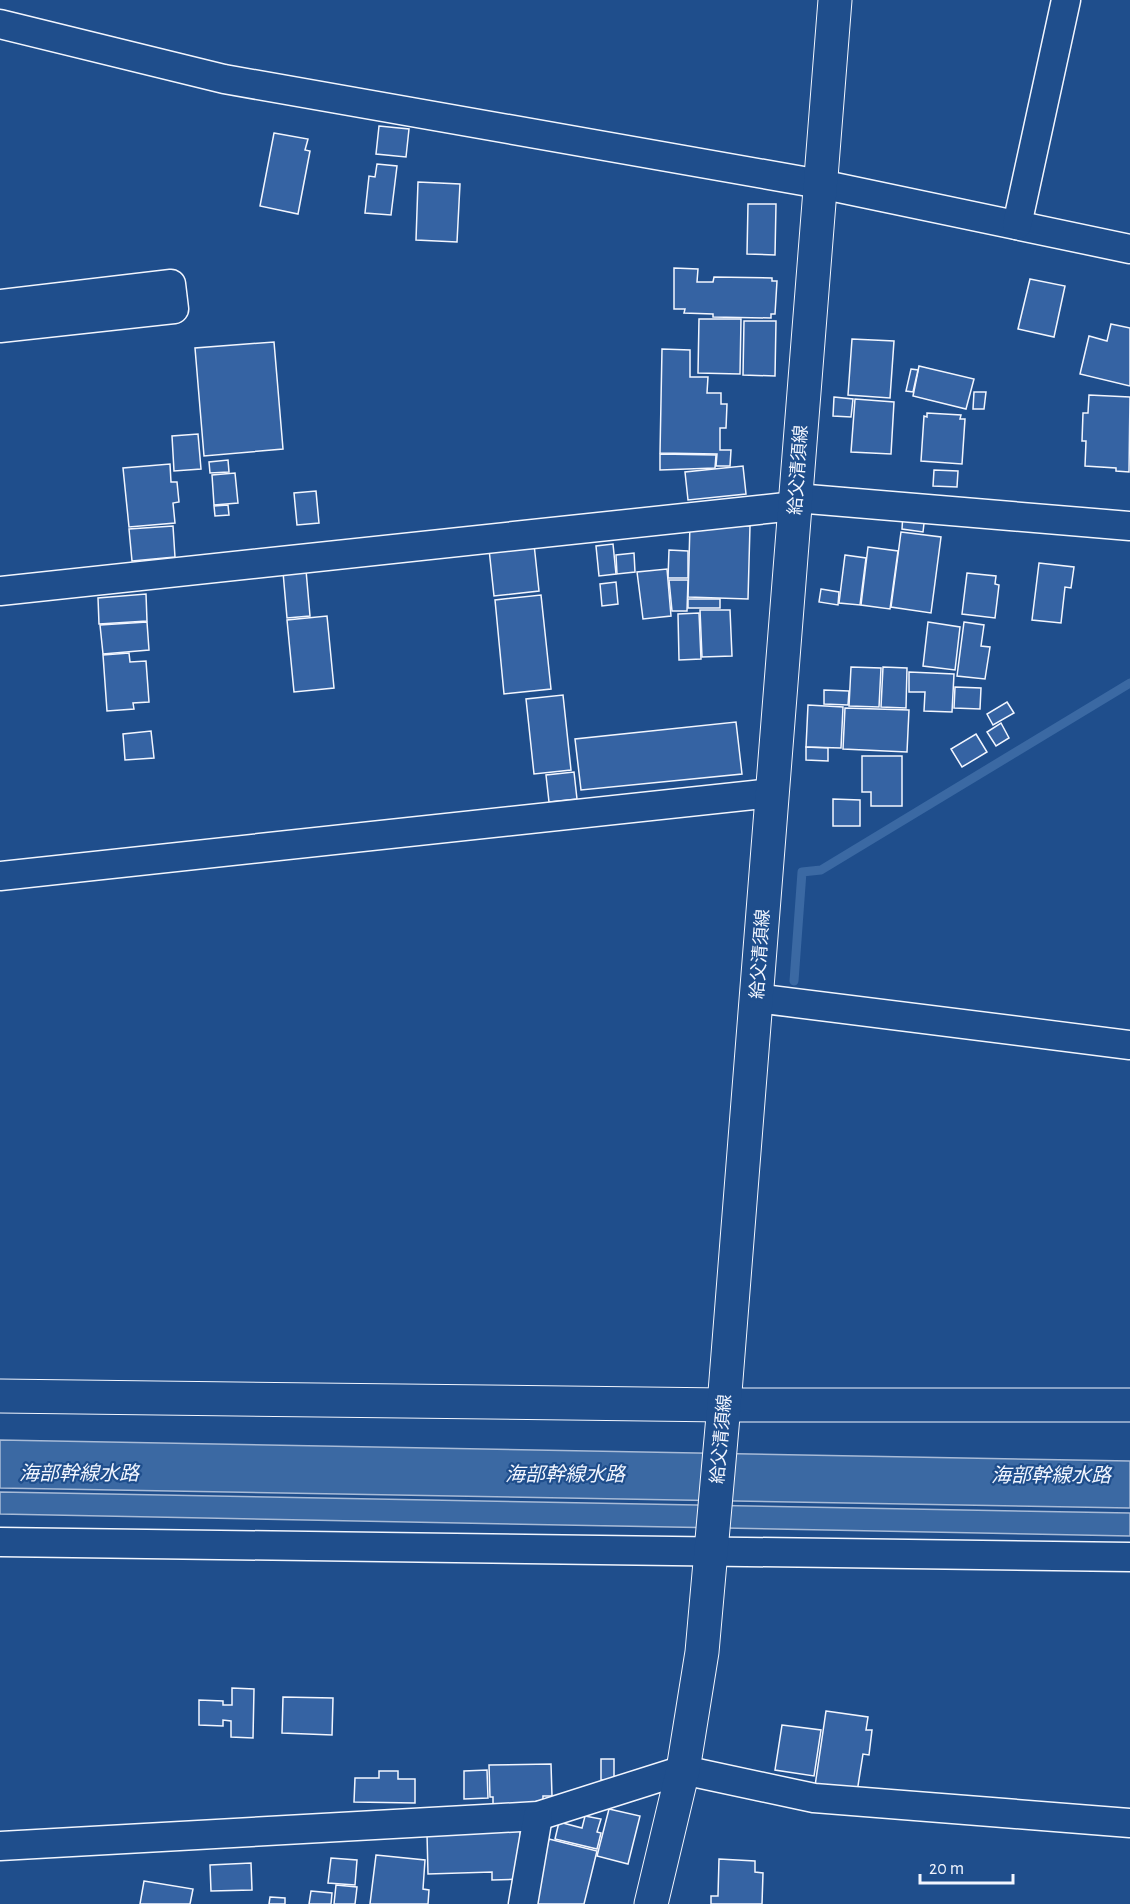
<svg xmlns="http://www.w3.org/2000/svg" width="1130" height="1904" viewBox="0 0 1130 1904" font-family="'Alegreya Sans','Noto Sans JP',sans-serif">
  <rect width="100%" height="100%" fill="#1f4e8c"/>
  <g fill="#3b69a3" stroke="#a8bbd7" stroke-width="1.5">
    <polygon points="0,1440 1130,1461 1130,1508 0,1488"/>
    <polygon points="0,1492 1130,1513 1130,1536 0,1514"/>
  </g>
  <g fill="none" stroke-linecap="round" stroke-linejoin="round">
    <polyline stroke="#3b69a3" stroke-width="9" points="794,981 802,872 821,870 1130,683"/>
  </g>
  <g fill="#3563a3" stroke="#f2f6ff" stroke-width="1.5">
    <polygon points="379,126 409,129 406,157 376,154"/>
    <polygon points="274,133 308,139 305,150 310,151 298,214 260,206"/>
    <polygon points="377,164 397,166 391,215 365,213 369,176 375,177"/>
    <polygon points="418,182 460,184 457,242 416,240"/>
    <polygon points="748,204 776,204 775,255 747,254"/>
    <polygon points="674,268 698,269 697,282 713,282 714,277 772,278 772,281 777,281 775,314 771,314 771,318 713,317 713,314 684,313 685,309 674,309"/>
    <polygon points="1030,279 1065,286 1054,337 1018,329"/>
    <polygon points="699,319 741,319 740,374 698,373"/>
    <polygon points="744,321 776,321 775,376 743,375"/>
    <polygon points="1111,324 1130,328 1130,386 1080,374 1089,336 1107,341"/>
    <polygon points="852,339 894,341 890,398 848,395"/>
    <polygon points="274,342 283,449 204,456 195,348"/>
    <polygon points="662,349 690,350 690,377 708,377 707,393 721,393 721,404 727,404 726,428 720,428 720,450 731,450 730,466 716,466 717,454 660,453"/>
    <polygon points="919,366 974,379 966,409 913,396"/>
    <polygon points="911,369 918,370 913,392 906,391"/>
    <polygon points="974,392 986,392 984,409 973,409"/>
    <polygon points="1089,395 1130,397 1129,472 1116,471 1116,468 1085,466 1086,441 1082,441 1083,413 1088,413"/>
    <polygon points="834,397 853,399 851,417 833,416"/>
    <polygon points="855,399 894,402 891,454 851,452"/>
    <polygon points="927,413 961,415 960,419 965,419 962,464 921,461 924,416 927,417"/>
    <polygon points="198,434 201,469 174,471 172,436"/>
    <polygon points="660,454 716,455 715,468 660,470"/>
    <polygon points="228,460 229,472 210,473 209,462"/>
    <polygon points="170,464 171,482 177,482 179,502 173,503 175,523 129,527 123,468"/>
    <polygon points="743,466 746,494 688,500 685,472"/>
    <polygon points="934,470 958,471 957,487 933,486"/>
    <polygon points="235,473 238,503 214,505 212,475"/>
    <polygon points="316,491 319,523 297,525 294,493"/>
    <polygon points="228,505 229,515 215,516 214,506"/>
    <polygon points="903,513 925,515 923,532 902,529"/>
    <polygon points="690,524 750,526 748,599 688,597"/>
    <polygon points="173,526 175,557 132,561 129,529"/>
    <polygon points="901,532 941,537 931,613 891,607"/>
    <polygon points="534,544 539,591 494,596 489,549"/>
    <polygon points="613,544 616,574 599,576 596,546"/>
    <polygon points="868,547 898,551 890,609 861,605"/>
    <polygon points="669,550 688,551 688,578 668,578"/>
    <polygon points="634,553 635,572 617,574 616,555"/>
    <polygon points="845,555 866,558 860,605 839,603"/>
    <polygon points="1039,563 1074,567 1071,588 1065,587 1061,623 1032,620"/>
    <polygon points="667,569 671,616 643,619 637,572"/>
    <polygon points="306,570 310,616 287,618 283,572"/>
    <polygon points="967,573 996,576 995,584 999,585 995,618 962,614"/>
    <polygon points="669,580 688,580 687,611 672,611"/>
    <polygon points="616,582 618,604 602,606 600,584"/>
    <polygon points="821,589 839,592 838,605 819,602"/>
    <polygon points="146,594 147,621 99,624 98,598"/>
    <polygon points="541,595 551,689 504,694 495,600"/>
    <rect x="688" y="599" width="32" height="9"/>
    <polygon points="700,610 730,610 732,656 702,657"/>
    <polygon points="699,613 701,659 679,660 678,614"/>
    <polygon points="327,616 334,688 294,692 287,620"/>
    <polygon points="147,622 149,650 103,654 100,625"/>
    <polygon points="928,622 960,627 955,670 923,666"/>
    <polygon points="964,622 984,625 981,646 990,647 985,679 957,676"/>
    <polygon points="129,653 130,662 146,661 149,702 133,703 134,709 107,711 103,655"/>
    <polygon points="851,667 881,668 879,707 849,706"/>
    <polygon points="883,667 907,668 906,708 881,707"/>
    <polygon points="909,672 954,674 952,712 924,711 925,692 909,692"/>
    <polygon points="955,687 981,688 980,709 954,708"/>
    <polygon points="824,690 849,691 848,705 824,704"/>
    <polygon points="563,695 571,770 534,774 526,699"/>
    <polygon points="1007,702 1014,713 993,725 987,714"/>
    <polygon points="808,705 843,707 841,748 806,747"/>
    <polygon points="845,708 909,710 907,752 843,749"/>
    <polygon points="736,722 742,774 581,790 575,739"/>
    <polygon points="1001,723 1009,738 996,746 987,732"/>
    <polygon points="151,731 154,758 125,760 123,734"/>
    <polygon points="976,734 987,752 962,767 951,749"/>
    <polygon points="806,747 828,748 828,761 806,760"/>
    <polygon points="862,756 902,756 902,806 871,806 871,792 862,792"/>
    <polygon points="574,772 577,799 549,802 546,775"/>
    <polygon points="833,799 860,800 860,826 833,826"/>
    <polygon points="232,1688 254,1689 253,1738 231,1737 231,1721 223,1720 223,1726 199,1725 199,1700 223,1701 223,1705 232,1705"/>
    <polygon points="283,1697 333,1698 332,1735 282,1733"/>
    <polygon points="826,1711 868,1717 866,1730 872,1730 869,1755 863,1754 857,1792 815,1786"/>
    <polygon points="782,1725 821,1730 814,1776 775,1770"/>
    <rect x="601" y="1759" width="13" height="21"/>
    <polygon points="551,1764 552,1796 543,1796 543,1808 493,1809 493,1797 490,1797 489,1765"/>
    <polygon points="487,1770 488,1798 464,1799 464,1771"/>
    <polygon points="379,1771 398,1771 398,1779 415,1779 415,1803 354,1802 355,1778 379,1778"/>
    <polygon points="609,1809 640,1816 628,1864 597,1856"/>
    <polygon points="585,1816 601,1819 597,1832 601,1833 597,1849 555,1839 559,1822 582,1828"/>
    <polygon points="520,1831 522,1879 492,1880 492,1872 428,1874 427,1834"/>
    <polygon points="549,1839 597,1851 584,1904 533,1904"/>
    <polygon points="376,1855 425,1860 423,1889 429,1890 428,1904 370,1904"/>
    <polygon points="331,1858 357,1860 355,1885 328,1883"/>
    <polygon points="719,1859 755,1861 755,1872 763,1873 762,1904 711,1904 711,1896 718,1896"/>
    <polygon points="251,1863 252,1890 211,1891 210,1865"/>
    <polygon points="144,1881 193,1889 190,1904 140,1904"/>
    <polygon points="336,1885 357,1887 355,1904 334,1904"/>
    <polygon points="311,1891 332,1893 331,1904 309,1904"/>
    <polygon points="270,1897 285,1898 285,1904 269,1904"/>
  </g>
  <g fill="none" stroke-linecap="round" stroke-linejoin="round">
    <g stroke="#f2f6ff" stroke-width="31">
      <g id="street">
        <polyline points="0,24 224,79 820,184 1130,249"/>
        <polyline points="1017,225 1066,0"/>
        <polyline points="0,304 171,284 174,309 0,328"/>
        <polyline points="796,498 1130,526"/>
        <polyline points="0,591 795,506"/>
        <polyline points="0,876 772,793"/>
        <polyline points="756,998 1130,1045"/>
        <polyline points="0,1542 1130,1557"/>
        <polyline points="0,1846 538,1816 683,1770 814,1798 1130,1823"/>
        <polyline points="523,1904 538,1816"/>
      </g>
    </g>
    <g stroke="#f2f6ff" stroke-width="35">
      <g id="secondary">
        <polyline points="0,1396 724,1405 1130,1405"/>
        <polyline points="651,1904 683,1770 702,1652 724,1405 835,0"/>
      </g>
    </g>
    <use href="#street" stroke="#1f4e8c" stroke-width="28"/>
    <use href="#secondary" stroke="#1f4e8c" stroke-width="33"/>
  </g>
  <g text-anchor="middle" stroke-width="4.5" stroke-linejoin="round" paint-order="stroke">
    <g font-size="18" fill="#f2f6ff" stroke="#1f4e8c">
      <text transform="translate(798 470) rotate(-86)" y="6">給父清須線</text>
      <text transform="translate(760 954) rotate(-86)" y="6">給父清須線</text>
      <text transform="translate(721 1439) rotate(-85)" y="6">給父清須線</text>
    </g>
    <g font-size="20" font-style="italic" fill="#f2f6ff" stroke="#1f4e8c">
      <text x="79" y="1480">海部幹線水路</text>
      <text x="565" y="1481">海部幹線水路</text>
      <text x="1051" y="1482">海部幹線水路</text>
    </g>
  </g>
  <path d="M920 1874v9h93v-9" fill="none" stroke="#f2f6ff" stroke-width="3"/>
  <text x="929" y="1874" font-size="18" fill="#f2f6ff" stroke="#1f4e8c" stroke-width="4.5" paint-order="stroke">20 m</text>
</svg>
